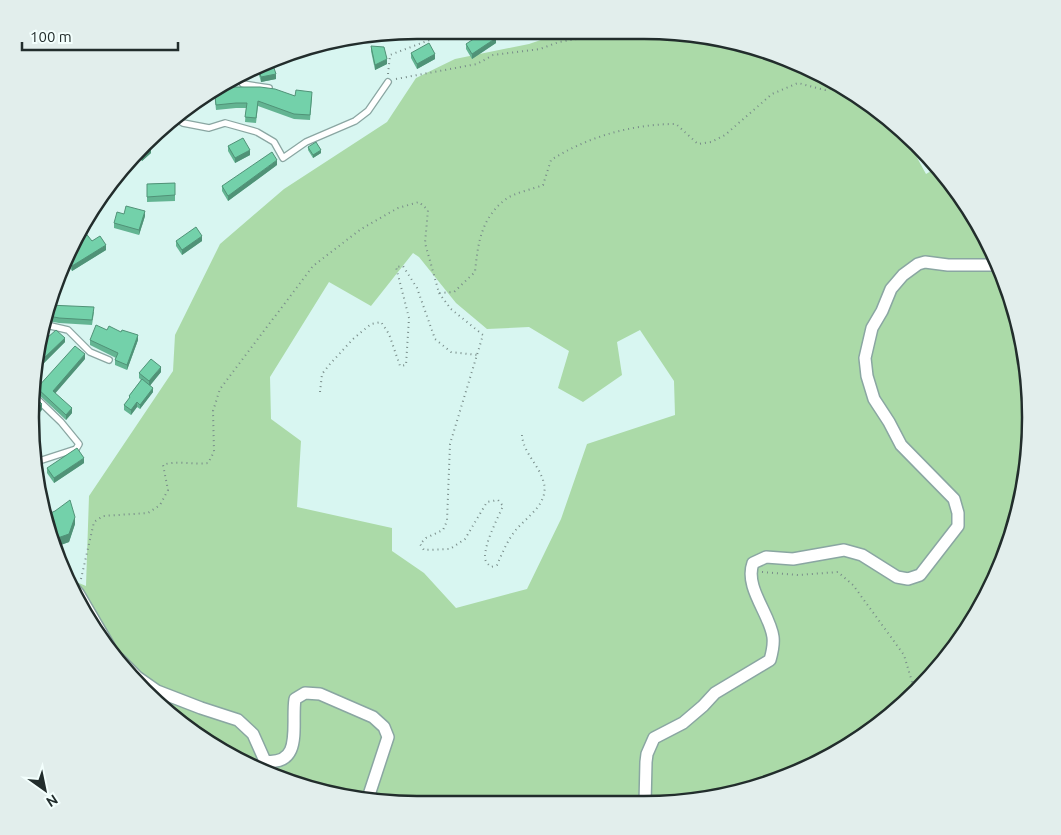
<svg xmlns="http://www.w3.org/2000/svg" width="1061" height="835" viewBox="0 0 1061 835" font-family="Ubuntu,sans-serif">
  <rect width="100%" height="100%" fill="#d8f6f1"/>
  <path fill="#abdaa8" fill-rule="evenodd" d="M 570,30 L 669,31 L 768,51 L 880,110 L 903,132 L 926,174 L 938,167 L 979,224 L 1010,293 L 1028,367 L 1030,443 L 1018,518 L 991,589 L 951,653 L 899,709 L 837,753 L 772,783 L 764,778 L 763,785 L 669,804 L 342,798 L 269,776 L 202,740 L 143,691 L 82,611 L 69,579 L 86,586 L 89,496 L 173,371 L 175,335 L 220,244 L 284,189 L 387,122 L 416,78 L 455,59 L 529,44 ZM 413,253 L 419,257 L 456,303 L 487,329 L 529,327 L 569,351 L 558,388 L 583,402 L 622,375 L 617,342 L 640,330 L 674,381 L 675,415 L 587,444 L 561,519 L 527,589 L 456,608 L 424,573 L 392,551 L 392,528 L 297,507 L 301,441 L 271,419 L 270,377 L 329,282 L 371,306 Z"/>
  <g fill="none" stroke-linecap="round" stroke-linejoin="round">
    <g stroke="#8aa6a2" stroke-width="8">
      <g id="lane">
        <polyline points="237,76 243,84 269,88"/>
        <polyline points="176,118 183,123 209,128 225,123 257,132 274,142 283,158 306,142 355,121 368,111 388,82"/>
        <polyline points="42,324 68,330 90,352 109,360"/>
        <polyline points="33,395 61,422 79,444 76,449 36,462"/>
      </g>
    </g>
    <g stroke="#8aa6a2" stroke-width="14">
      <g id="street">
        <polyline points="71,585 78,593 109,646"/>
        <path d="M 119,659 L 137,677 L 157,691 L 201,708 L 238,720 L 253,734 L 265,761 C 304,766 291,724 295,699 L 305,693 L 320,694 L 373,717 L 384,727 L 388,737 L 368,798"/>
        <path d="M 645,804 L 646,762 L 647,754 L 654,738 L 683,723 L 703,706 L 715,693 L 770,660 C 772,653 774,645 773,637 C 770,614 744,587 753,563 L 766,557 L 793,559 L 844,550 L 862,555 L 897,577 L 908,579 L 920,575 L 958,526 L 958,513 L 954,499 L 901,445 L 889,422 L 874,399 L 867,376 L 865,358 L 872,328 L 882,311 L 891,289 L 903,275 L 918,264 L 925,262 L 948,265 L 990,265 L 997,263"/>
      </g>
    </g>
    <g stroke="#788c89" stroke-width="2" stroke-dasharray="1 4" stroke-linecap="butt">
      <polyline points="388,74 390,55 432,39 427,30"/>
      <polyline points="396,79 477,64 493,55 540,49 559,42 623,31"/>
      <path d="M 439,293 L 451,309 L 483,335 L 450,444 L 447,521 L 443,530 L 426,538 L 420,544 L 424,550 L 450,549 L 465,539 L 487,502 L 498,500 L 503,506 C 497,520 485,542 485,557 C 485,562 488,564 491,567 L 497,565 C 502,554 507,541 515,531 C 527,516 551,503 543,480 C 538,464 523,452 522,435"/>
      <polyline points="320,392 322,374 330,364 353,339 371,324 381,322 389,334 400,366 406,365 409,318 396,267 403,266 417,288 435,339 451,352 477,355"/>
      <polyline points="762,572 798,575 838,572 853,585 904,655 915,692"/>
      <path d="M 81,579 L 94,522 L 103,516 L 148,513 L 160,505 L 168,490 L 163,465 C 175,460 194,465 208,463 L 214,452 L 213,411 L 220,389 L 313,266 L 361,229 L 398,208 L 419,202 L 428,210 L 425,243 L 439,293 L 454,292 L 475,272 C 478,243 481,218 506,199 C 514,193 533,189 543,185 L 551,160 C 587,137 632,124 676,124 L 698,144 L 711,142 L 725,135 L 772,94 L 798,83 L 825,90 L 836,87"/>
    </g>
    <use href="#lane" stroke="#fff" stroke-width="5.5"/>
    <use href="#street" stroke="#fff" stroke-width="11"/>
  </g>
  <g fill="#63b492">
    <polygon points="449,30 461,30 452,35"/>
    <polygon points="330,42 330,43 319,47 294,59 292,54 317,43"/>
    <polygon points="496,43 472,59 466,49 466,44"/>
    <polygon points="371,46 387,64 375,70 371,51"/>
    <polygon points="411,53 435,59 417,69 411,58"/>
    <polygon points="272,62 276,79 261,82 259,75 259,70 262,69 262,66"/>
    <polygon points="224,82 229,87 295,96 312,97 310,120 294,119 258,106 256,123 245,122 246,108 236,108 216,110 214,90"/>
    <polygon points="143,144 151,153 142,161 138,157 120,174"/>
    <polygon points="228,146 250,155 235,163 228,151"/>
    <polygon points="308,147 321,153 313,158 308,150"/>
    <polygon points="277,165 228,201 222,191 222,186"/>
    <polygon points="116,179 117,187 112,193 108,190"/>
    <polygon points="175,183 175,201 147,202 147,184"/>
    <polygon points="145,216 139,235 114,228 114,223"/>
    <polygon points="77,237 92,241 106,250 72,271 66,262"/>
    <polygon points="176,241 202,241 182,255 176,246"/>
    <polygon points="48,305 94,312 92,325 59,323 43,320"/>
    <polygon points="41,334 45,338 65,342 43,364 38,358"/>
    <polygon points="90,340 138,340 127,370 115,365 115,360 116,358 90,345"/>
    <polygon points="85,359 55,393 72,413 66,420 37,393 37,388"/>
    <polygon points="161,372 150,385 153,392 140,409 137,407 131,415 124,410 124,405 129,399 129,396 141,380 139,378 139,373"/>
    <polygon points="84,463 54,483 47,473 47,468"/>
    <polygon points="44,516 75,524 69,542 55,547 44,519"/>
  </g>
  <g fill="#509277">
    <polygon points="452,30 461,30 452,35"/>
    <polygon points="496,38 496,43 472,59 472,54"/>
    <polygon points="330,42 330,43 319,47 294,59 294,55 317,43"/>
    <polygon points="435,54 435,59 417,69 417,64"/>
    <polygon points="387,59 387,64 375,70 375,65"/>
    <polygon points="276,74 276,79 261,82 261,77"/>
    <polygon points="151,147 151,153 142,161 142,155"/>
    <polygon points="250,150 250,155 235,163 235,158"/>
    <polygon points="321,150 321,153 313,158 313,155"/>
    <polygon points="138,151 138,157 120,174 136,153"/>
    <polygon points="277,160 277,165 228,201 228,196"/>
    <polygon points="117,180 117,187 112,193 112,187"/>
    <polygon points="145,211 145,216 139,235 139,230"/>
    <polygon points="202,236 202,241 182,255 182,250"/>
    <polygon points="106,245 106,250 72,271 72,266"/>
    <polygon points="138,335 138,340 127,370 127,365"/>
    <polygon points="65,338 65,342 43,364 43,359"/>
    <polygon points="85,354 85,359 53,396 53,391"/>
    <polygon points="161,367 161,372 149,387 149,381"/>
    <polygon points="153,388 153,392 140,409 140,405"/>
    <polygon points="137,402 137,407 131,415 131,410"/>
    <polygon points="42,404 42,410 31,422 30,416"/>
    <polygon points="72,408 72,413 66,420 66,415"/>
    <polygon points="84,458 84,463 54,483 54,478"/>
    <polygon points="75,517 75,524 69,542 55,547 52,540"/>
  </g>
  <g fill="#73d1aa" stroke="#509277">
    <polygon points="487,30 491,30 496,38 472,54 466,44"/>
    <polygon points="429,43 435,54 417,64 411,53"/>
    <polygon points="315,44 294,55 294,53"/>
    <polygon points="371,46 384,47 387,59 375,65"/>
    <polygon points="272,62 276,74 261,77 259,70 263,69 262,66"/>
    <polygon points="227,81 229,87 260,87 275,89 295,96 296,90 312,92 310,115 294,114 258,101 256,118 245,117 247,103 236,103 216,105 214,89 224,82"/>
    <polygon points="243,138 250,150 235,158 228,146"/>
    <polygon points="146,142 151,147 142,155 138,151 136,153 143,144"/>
    <polygon points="316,142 321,150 313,155 308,147"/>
    <polygon points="272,152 277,160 228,196 222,186"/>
    <polygon points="116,179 117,180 112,187 111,186"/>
    <polygon points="175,183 175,195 147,197 147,184"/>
    <polygon points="126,206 145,211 139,230 114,223 117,212 124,214"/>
    <polygon points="196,227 202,236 182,250 176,241"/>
    <polygon points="84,231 92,241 100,236 106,245 72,266 67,259 77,237"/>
    <polygon points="48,305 94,307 92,320 59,318 44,315"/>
    <polygon points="96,325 107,330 109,326 121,332 122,330 138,335 127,365 115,360 118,353 90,340"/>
    <polygon points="56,330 65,338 43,359 38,354 41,334 45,338 47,338"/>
    <polygon points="75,346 85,354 53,391 72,408 66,415 37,388"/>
    <polygon points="151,359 161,367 149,381 139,373"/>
    <polygon points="142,379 153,388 140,405 137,402 131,410 124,405 130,397 129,396"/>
    <polygon points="33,395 42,404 30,416"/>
    <polygon points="77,448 84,458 54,478 47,468"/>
    <polygon points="70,500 75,517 69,534 52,540 48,530 49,530 44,516 55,511"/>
  </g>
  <path d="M0 0H1061V835H0ZM417 39H644A378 378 0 0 1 1022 417V418A378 378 0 0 1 644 796H417A378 378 0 0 1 39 418V417A378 378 0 0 1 417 39Z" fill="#e2eeec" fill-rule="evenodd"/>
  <path fill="none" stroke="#222d2c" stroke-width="2.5" d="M417 39H644A378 378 0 0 1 1022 417V418A378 378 0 0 1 644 796H417A378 378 0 0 1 39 418V417A378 378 0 0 1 417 39Z"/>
  <g transform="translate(45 790) rotate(147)" stroke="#f3fffd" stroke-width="4" paint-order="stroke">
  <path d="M0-4L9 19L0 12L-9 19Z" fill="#222d2c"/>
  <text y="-8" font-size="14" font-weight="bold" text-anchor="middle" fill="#222d2c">N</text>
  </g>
  <path d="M22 42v8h156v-8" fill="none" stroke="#222d2c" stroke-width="2.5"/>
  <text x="30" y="42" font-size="15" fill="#222d2c" stroke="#f3fffd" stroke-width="4" paint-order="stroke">100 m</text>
</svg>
